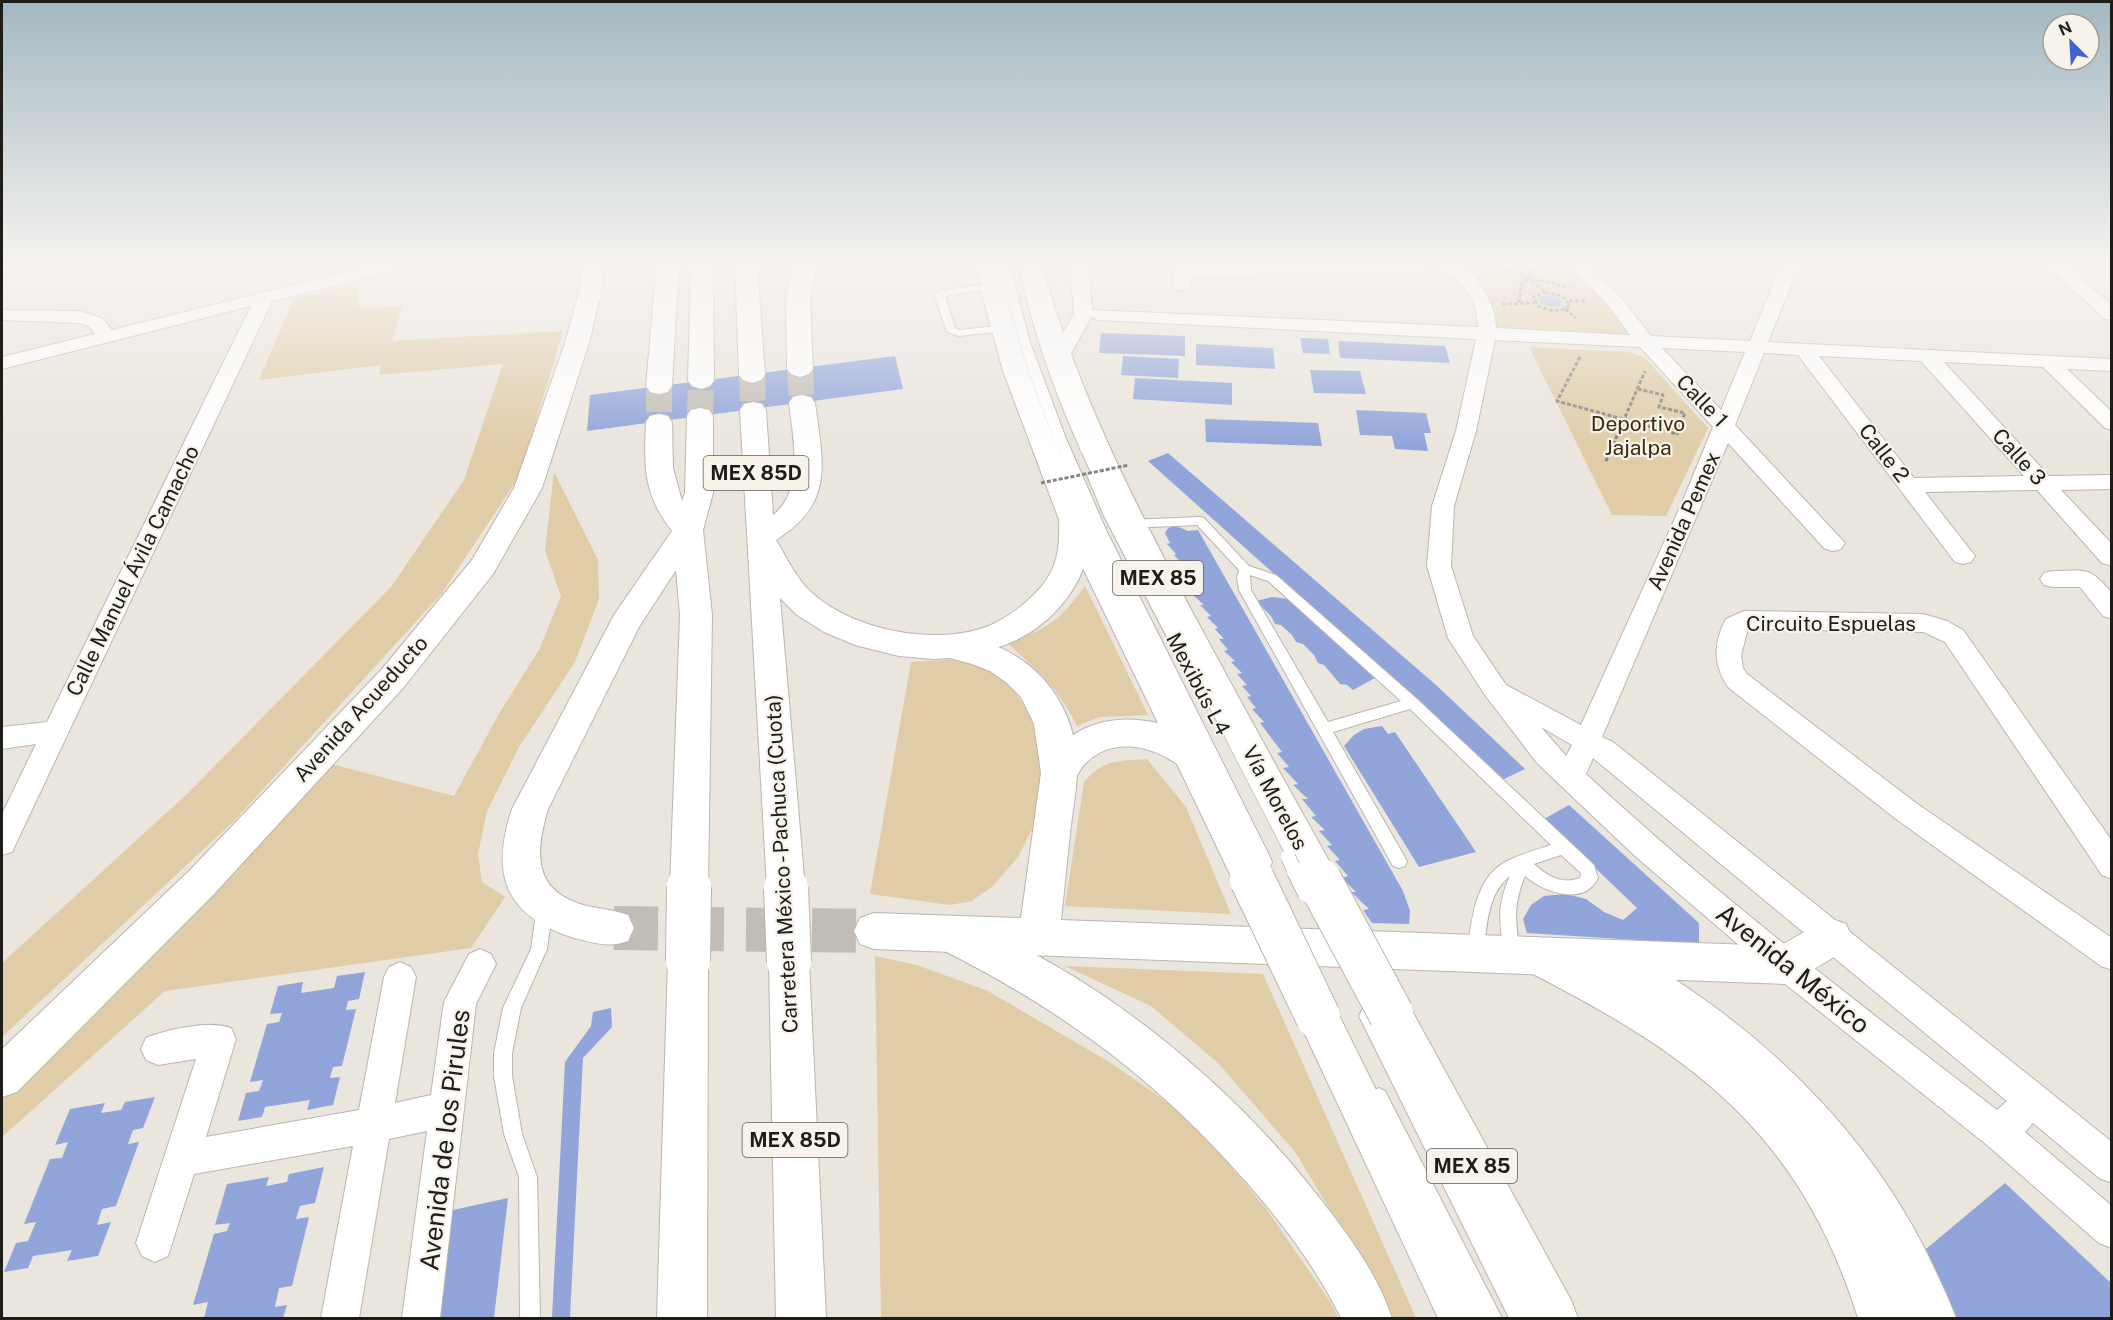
<svg xmlns="http://www.w3.org/2000/svg" width="2113" height="1320" viewBox="0 0 2113 1320" font-family="'Public Sans',sans-serif">
  <rect width="100%" height="100%" fill="#eae5dd"/>
  <g fill="#e0cca7">
    <path d="M 1458,263 L 1567,263 C 1592,282 1619,305 1629,336 L 1496,330 C 1499,302 1476,281 1458,263 Z"/>
    <polygon points="357,283 359,308 402,306 392,341 563,331 520,475 442,593 235,820 2,1037 2,963 186,795 391,587 464,480 503,364 379,375 381,365 259,380 294,298"/>
    <polygon points="1529,347 1629,352 1645,358 1708,428 1666,516 1612,515"/>
    <polygon points="554,472 598,560 599,599 575,662 519,747 487,811 478,854 482,882 505,897 471,948 165,991 2,1137 2,1095 217,885 331,764 454,796 500,712 539,650 561,596 545,551"/>
    <path d="M 1085,586 L 1148,715 L 1100,717 L 1077,726 C 1060,690 1036,669 1007,643 C 1049,628 1058,622 1085,586 Z"/>
    <polygon points="963,659 981,666 1008,683 1032,715 1046,752 1042,810 1018,857 993,886 972,901 950,905 870,894 911,662"/>
    <path d="M 1147,759 L 1186,807 L 1231,914 L 1065,906 L 1084,782 C 1103,759 1119,761 1147,759 Z"/>
    <polygon points="875,956 917,965 988,991 1111,1063 1190,1118 1267,1210 1331,1303 1338,1318 881,1318"/>
    <polygon points="1065,966 1263,974 1416,1318 1388,1318 1340,1227 1296,1153 1218,1063 1151,1006"/>
  </g>
  <g fill="#91a5da">
    <polygon points="1549,295 1560,299 1562,305 1552,307 1541,304 1539,297"/>
    <polygon points="1101,333 1185,336 1185,356 1099,353"/>
    <polygon points="1300,338 1328,339 1330,354 1303,353"/>
    <polygon points="1338,341 1445,346 1450,363 1340,358"/>
    <polygon points="1196,344 1273,348 1275,369 1196,365"/>
    <polygon points="895,356 903,389 587,431 590,395"/>
    <polygon points="1123,356 1179,359 1178,378 1121,375"/>
    <polygon points="1310,370 1360,371 1366,394 1314,393"/>
    <polygon points="1135,378 1232,383 1232,405 1133,399"/>
    <polygon points="1356,410 1426,413 1431,433 1424,433 1428,451 1395,449 1392,436 1360,435"/>
    <polygon points="1205,419 1318,423 1322,446 1206,442"/>
    <polygon points="1168,453 1436,685 1525,769 1500,781 1413,698 1148,461"/>
    <polygon points="1176,526 1188,531 1198,530 1403,891 1410,911 1409,924 1372,923 1363,910 1369,909 1351,892 1356,892 1342,878 1348,876 1335,861 1340,860 1327,846 1332,845 1319,831 1325,830 1311,817 1316,816 1302,799 1308,799 1293,785 1298,784 1283,768 1289,767 1277,753 1282,752 1260,723 1264,722 1252,709 1256,708 1247,697 1251,696 1242,686 1247,685 1237,674 1242,673 1231,662 1235,661 1224,651 1228,650 1219,639 1224,639 1215,629 1218,628 1207,617 1211,616 1200,605 1204,605 1193,595 1198,594 1190,585 1195,584 1183,573 1188,573 1178,564 1181,563 1174,555 1176,554 1167,544 1170,543 1165,533 1168,528"/>
    <polygon points="1272,597 1289,599 1375,678 1353,690 1347,685 1340,684 1324,665 1318,663 1314,655 1303,644 1296,642 1292,635 1281,625 1275,624 1271,616 1256,601"/>
    <polygon points="1382,726 1388,734 1395,732 1476,852 1419,867 1344,746 1354,735 1364,729"/>
    <polygon points="1569,805 1699,923 1699,944 1527,933 1523,919 1531,905 1544,896 1566,894 1586,899 1604,912 1623,920 1637,908 1544,819"/>
    <polygon points="365,972 359,999 348,1001 346,1010 356,1009 342,1066 333,1067 330,1078 340,1077 333,1105 307,1110 310,1100 265,1107 262,1117 238,1121 246,1093 259,1091 263,1080 250,1082 267,1024 279,1022 282,1013 270,1014 278,986 303,982 301,993 334,988 337,976"/>
    <polygon points="611,1008 612,1027 583,1058 570,1318 552,1318 565,1062 591,1026 593,1012"/>
    <polygon points="155,1097 143,1128 133,1130 128,1144 139,1142 116,1206 102,1209 97,1225 111,1222 98,1256 67,1261 72,1250 33,1256 28,1268 4,1272 16,1243 28,1241 36,1222 24,1224 50,1159 62,1158 68,1142 55,1145 70,1109 105,1103 101,1113 121,1110 125,1102"/>
    <polygon points="324,1167 315,1203 300,1206 296,1219 309,1217 292,1286 279,1288 275,1307 287,1305 283,1318 204,1318 208,1302 193,1305 214,1234 227,1231 230,1223 215,1225 227,1184 269,1177 266,1186 287,1182 289,1174"/>
    <polygon points="2005,1183 2112,1284 2112,1318 1947,1318 1920,1254"/>
    <polygon points="508,1198 494,1318 438,1318 453,1210"/>
  </g>
  <g fill="none" stroke-linecap="round" stroke-linejoin="round">
    <g stroke="#c1bdb6" stroke-width="26" stroke-dasharray="26 13" stroke-linecap="butt">
      <polyline points="800,369 802,403"/>
      <polyline points="752,375 753,410"/>
      <polyline points="659,386 659,422"/>
      <polyline points="700,416 701,381"/>
    </g>
    <polyline stroke="#c1bdb6" stroke-width="44" stroke-dasharray="44 22" stroke-linecap="butt" points="614,928 874,931"/>
    <g stroke="#bbb6ae" stroke-width="2">
      <g id="service">
        <path d="M 1000,263 L 1009,263 L 1030,342 L 1065,436 L 1107,532 L 1270,857 L 1272,862 L 1270,867 L 1264,869 L 1258,867 C 1217,781 1175,695 1133,610 C 1079,500 1022,383 1000,263 Z"/>
        <polygon points="979,285 982,286 982,290 945,296 955,328 960,330 1004,325 1009,328 1004,331 959,336 947,332 935,297 936,294 941,291"/>
        <polygon points="1093,471 1099,475 1116,516 1210,693 1208,697 1198,697 1104,516 1087,475"/>
        <path d="M 1200,517 L 1204,518 L 1249,566 L 1276,575 L 1417,699 L 1594,865 L 1598,878 C 1584,907 1543,892 1525,876 C 1512,907 1516,922 1520,954 L 1518,959 L 1512,962 L 1506,959 L 1504,954 C 1500,922 1496,907 1510,876 C 1487,893 1487,928 1483,953 L 1481,958 L 1475,961 L 1469,958 L 1467,953 C 1472,921 1474,878 1507,861 C 1521,854 1536,850 1551,845 L 1410,709 L 1333,732 L 1407,861 L 1405,866 L 1399,868 L 1393,866 L 1239,590 L 1237,578 L 1239,570 L 1197,525 L 1129,528 L 1123,524 L 1129,520 ZM 1250,575 L 1268,581 L 1401,701 L 1328,722 L 1251,590 ZM 1561,855 L 1581,873 L 1580,878 C 1563,885 1547,876 1534,864 Z"/>
        <polygon points="539,900 545,902 551,920 547,949 521,1008 512,1053 512,1076 522,1134 537,1177 540,1318 520,1318 519,1177 504,1134 494,1076 494,1053 503,1008 531,949 535,920 531,907 533,902"/>
        <polygon points="1368,1008 1374,1010 1530,1318 1509,1318 1362,1022 1359,1016 1362,1010"/>
        <polygon points="1379,1088 1385,1091 1502,1318 1481,1318 1373,1103 1370,1097 1373,1091"/>
      </g>
    </g>
    <g stroke="#bbb6ae" stroke-width="2">
      <g id="minor">
        <polygon points="382,263 411,263 408,267 272,301 12,852 2,855 2,814 36,744 2,749 2,727 47,722 251,306 2,369 2,357 95,334 88,326 78,323 2,320 2,310 80,311 102,318 112,330"/>
        <path d="M 1070,263 L 1088,263 L 1092,310 L 1478,327 C 1478,307 1469,289 1453,277 C 1446,273 1438,270 1433,263 C 1439,263 1447,261 1453,263 C 1477,268 1496,306 1496,328 L 1630,335 L 1606,302 L 1564,263 L 1583,263 L 1618,294 L 1651,336 L 1750,341 L 1782,263 L 1800,263 L 1768,342 L 2112,359 L 2112,371 L 2067,369 L 2112,412 L 2112,430 L 2105,428 L 2043,367 L 1944,362 L 2049,476 L 2112,475 L 2112,489 L 2061,490 L 2112,544 L 2110,565 L 2102,563 L 2037,490 L 1925,492 L 1975,556 L 1971,562 L 1963,564 L 1955,562 L 1798,355 L 1764,353 L 1735,425 L 1845,543 L 1841,549 L 1833,551 L 1825,549 L 1728,443 L 1602,737 L 1613,742 L 2112,1142 L 2112,1183 L 2099,1178 L 2033,1123 L 2025,1132 L 2112,1206 L 2112,1248 L 2099,1243 L 1987,1145 L 1774,975 L 1635,856 L 1537,763 L 1485,695 L 1448,638 L 1427,566 L 1432,506 L 1456,431 L 1476,339 L 1098,320 L 1091,317 L 1068,359 L 1065,363 L 1051,363 L 1048,359 L 1074,314 ZM 1495,340 L 1640,347 L 1713,427 L 1681,505 L 1581,725 L 1506,685 L 1473,636 L 1451,566 L 1454,506 L 1476,431 ZM 1662,348 L 1745,352 L 1721,410 ZM 1819,356 L 1921,361 L 2024,476 L 1914,478 ZM 1541,727 L 1572,745 L 1566,756 ZM 1593,758 L 2007,1101 L 1997,1110 C 1857,1002 1716,895 1586,774 Z"/>
        <path d="M 1358,263 L 1426,263 L 1421,271 L 1415,272 L 1192,276 L 1188,290 L 1176,290 C 1172,284 1173,273 1177,267 L 1183,266 Z"/>
        <polygon points="2044,263 2063,263 2112,305 2112,320 2105,319"/>
        <polygon points="2070,263 2112,263 2112,269 2073,267"/>
        <path d="M 2052,571 C 2087,571 2088,565 2112,593 L 2112,619 L 2103,616 L 2080,587 L 2052,587 L 2044,585 L 2040,579 L 2044,573 Z"/>
        <path d="M 1744,611 L 1923,614 L 1947,621 L 1963,630 L 2112,841 L 2112,879 L 2102,875 L 1945,642 L 1923,632 L 1748,629 L 1741,655 L 1743,668 L 1747,674 L 1916,803 L 2112,938 L 2112,970 L 2101,966 L 1896,819 L 1729,688 C 1713,667 1713,642 1726,619 Z"/>
        <path d="M 480,949 L 491,954 L 496,964 L 476,1004 L 440,1318 L 402,1318 L 427,1131 L 389,1139 L 359,1318 L 321,1318 L 353,1146 L 194,1174 L 168,1256 L 155,1262 L 142,1256 L 136,1243 L 196,1059 L 158,1065 L 146,1060 L 141,1049 L 146,1038 C 167,1029 210,1020 231,1028 L 236,1039 L 206,1137 L 359,1110 L 384,977 L 389,967 L 400,962 L 411,967 L 416,977 L 395,1103 L 431,1095 L 444,1002 L 469,954 Z"/>
      </g>
    </g>
    <g stroke="#bbb6ae" stroke-width="2">
      <polygon id="tertiary" points="581,263 603,263 602,289 589,343 542,488 493,574 404,687 215,893 17,1092 2,1097 2,1049 189,871 382,669 472,560 514,488 565,343 580,289"/>
    </g>
    <g stroke="#bbb6ae" stroke-width="2">
      <g id="primary">
        <path d="M 978,263 L 1000,263 C 1021,384 1083,508 1139,617 C 1181,701 1223,783 1266,867 L 1271,879 L 1266,891 L 1252,896 L 1238,891 L 1177,764 C 1148,744 1109,737 1083,766 C 1078,772 1076,781 1069,784 C 1060,788 1055,786 1046,783 L 1041,773 C 1065,726 1108,712 1158,723 L 1058,517 L 1003,371 L 982,294 Z"/>
        <path d="M 1019,263 L 1041,263 C 1079,397 1142,519 1208,641 C 1249,717 1291,793 1333,868 L 1338,880 L 1333,892 L 1319,897 L 1305,892 C 1256,798 1208,704 1160,610 C 1104,502 1041,383 1019,263 Z"/>
        <path d="M 953,917 C 1098,971 1239,1089 1331,1213 C 1355,1244 1380,1281 1392,1318 L 1341,1318 C 1315,1265 1278,1217 1239,1174 C 1150,1074 1058,1008 939,948 L 933,935 L 939,922 Z"/>
        <path d="M 1537,937 L 1584,959 L 1590,946 L 1604,940 C 1636,953 1666,973 1695,993 C 1796,1063 1882,1156 1934,1268 C 1942,1285 1950,1302 1956,1318 L 1858,1318 C 1799,1131 1691,1054 1523,969 L 1517,956 L 1523,943 Z"/>
        <polygon points="1391,994 1406,1000 1571,1300 1578,1318 1526,1318 1370,1014 1376,1000"/>
        <polygon points="1318,997 1333,1003 1489,1318 1438,1318 1297,1017 1303,1003"/>
      </g>
    </g>
    <g stroke="#bbb6ae" stroke-width="2">
      <g id="motorway">
        <polygon points="657,263 679,263 672,386 668,392 659,394 650,392 646,386"/>
        <polygon points="691,263 713,263 714,381 710,386 701,389 692,386 688,381"/>
        <polygon points="735,263 757,263 765,375 761,380 752,383 743,380 739,375"/>
        <polygon points="795,263 817,263 810,296 813,369 809,374 800,377 791,374 787,369 786,296"/>
        <path d="M 802,395 L 811,397 L 815,403 C 823,463 835,503 776,540 C 787,558 796,579 812,593 C 853,630 934,646 986,627 C 1006,619 1026,604 1041,587 C 1053,573 1059,555 1059,536 C 1060,526 1057,519 1063,510 L 1073,507 L 1083,510 C 1089,520 1090,530 1089,541 C 1086,590 1043,634 998,647 C 1049,668 1079,719 1077,774 C 1076,794 1072,814 1070,834 C 1067,862 1064,891 1061,920 L 1780,946 L 1818,924 L 1832,919 L 1846,924 L 1852,937 L 1846,950 L 1799,978 L 1785,984 L 874,949 L 860,944 L 854,931 L 860,918 L 874,913 L 1021,918 L 1041,773 L 1034,724 L 1021,697 L 1007,683 L 990,671 L 972,664 L 950,658 L 933,659 L 899,656 L 855,645 L 824,632 L 797,615 L 780,598 L 805,888 L 800,900 L 786,905 L 772,900 L 767,888 L 740,410 L 744,404 L 753,402 L 762,404 L 766,410 L 773,515 C 805,490 793,438 789,403 L 793,397 Z"/>
        <path d="M 700,408 L 709,410 L 713,416 L 713,493 L 703,530 L 712,615 L 708,887 L 703,899 L 689,904 L 675,899 L 670,887 L 680,615 L 676,570 L 639,627 L 548,809 C 535,853 532,892 587,906 C 601,909 614,910 628,915 L 634,928 L 628,941 C 610,948 593,943 574,938 C 505,916 490,875 512,809 L 614,615 L 672,531 C 643,494 644,467 646,422 L 650,416 L 659,414 L 668,416 L 672,422 L 673,468 L 682,501 L 685,493 L 687,416 L 691,410 Z"/>
        <polygon points="688,942 702,948 708,961 707,1318 657,1318 668,961 674,948"/>
        <polygon points="789,943 803,949 809,962 826,1318 776,1318 769,962 775,949"/>
      </g>
    </g>
    <g stroke="#87837e" stroke-width="3" stroke-dasharray="4 2" stroke-linecap="butt">
      <polyline points="1481,263 1527,277 1544,291"/>
      <polyline points="1528,277 1570,288"/>
      <path d="M 1545,292 L 1562,296 L 1570,305 C 1560,313 1549,311 1538,306 L 1533,297 Z"/>
      <polyline points="1569,301 1586,301"/>
      <polyline points="1519,303 1521,285 1541,263"/>
      <polyline points="1502,304 1534,303"/>
      <polyline points="1565,309 1576,318"/>
      <polyline points="1580,357 1557,401 1677,434 1685,413 1659,407 1663,395 1638,389"/>
      <polyline points="1606,461 1645,371"/>
    </g>
    <use href="#service" fill="#fff" fill-rule="evenodd"/>
    <use href="#minor" fill="#fff" fill-rule="evenodd"/>
    <use href="#tertiary" fill="#fff" fill-rule="evenodd"/>
    <use href="#primary" fill="#fff" fill-rule="evenodd"/>
    <use href="#motorway" fill="#fff" fill-rule="evenodd"/>
    <g stroke="#bbb6ae" stroke-width="16" stroke-linecap="butt">
      <polyline id="service-bridge-far1" points="1288,857 1296,873"/>
    </g>
    <g stroke="#bbb6ae" stroke-width="20" stroke-linecap="butt">
      <polyline id="service-bridge" points="1296,871 1307,893"/>
    </g>
    <g stroke="#bbb6ae" stroke-width="46" stroke-linecap="butt">
      <g id="primary-bridge">
        <polyline points="1252,879 1318,1017"/>
        <polyline points="1319,880 1391,1014"/>
      </g>
    </g>
    <g stroke="#bbb6ae" stroke-width="46" stroke-linecap="butt">
      <g id="motorway-bridge">
        <polyline points="786,888 789,962"/>
        <polyline points="688,961 689,887"/>
      </g>
    </g>
    <polyline stroke="#87837e" stroke-width="3" stroke-dasharray="4 2" stroke-linecap="butt" points="1041,483 1129,465"/>
    <use href="#service-bridge-far1" stroke="#fff" stroke-width="14"/>
    <use href="#service-bridge" stroke="#fff" stroke-width="18"/>
    <use href="#primary-bridge" stroke="#fff" stroke-width="44"/>
    <use href="#motorway-bridge" stroke="#fff" stroke-width="44"/>
  </g>
  <linearGradient id="sky" x2="0" y2="1"><stop stop-color="#a3b8c1"/><stop offset="0.59" stop-color="#f6f3f0"/><stop offset="1" stop-color="#f6f3f0" stop-opacity="0"/></linearGradient>
  <rect width="2113" height="447" fill="url(#sky)"/>
  <g text-anchor="middle" stroke-width="4.5" stroke-linejoin="round" paint-order="stroke">
    <g fill="#f8f3ea" stroke="#605d58" stroke-width="1.5">
      <rect x="703.5" y="456" width="105" height="34" rx="4.5"/>
      <rect x="1113" y="561" width="90" height="34" rx="4.5"/>
      <rect x="742.5" y="1123" width="105" height="34" rx="4.5"/>
      <rect x="1427" y="1149" width="90" height="34" rx="4.5"/>
    </g>
    <g font-size="20" font-weight="bold" fill="#1f1d1a">
      <text x="756" y="480">MEX 85D</text>
      <text x="1158" y="585">MEX 85</text>
      <text x="795" y="1147">MEX 85D</text>
      <text x="1472" y="1173">MEX 85</text>
    </g>
    <g font-size="21" fill="#1f1d1a" stroke="#f8f3ea">
      <text transform="translate(1702 401) rotate(46)" y="7">Calle 1</text>
      <text transform="translate(1884 453) rotate(52)" y="7">Calle 2</text>
      <text transform="translate(2019 457) rotate(48)" y="7">Calle 3</text>
      <text transform="translate(1684 521) rotate(-66)" y="7">Avenida Pemex</text>
      <text transform="translate(133 571) rotate(-64)" y="7">Calle Manuel Ávila Camacho</text>
      <text x="1831" y="631">Circuito Espuelas</text>
      <text transform="translate(1198 684) rotate(62)" y="7">Mexibús L4</text>
      <text transform="translate(361 709) rotate(-48)" y="7">Avenida Acueducto</text>
      <text transform="translate(1275 798) rotate(62)" y="7">Vía Morelos</text>
      <text transform="translate(782 864) rotate(-93)" y="7">Carretera México - Pachuca (Cuota)</text>
    </g>
    <g font-size="21" fill="#392c12" stroke="#f8f3ea">
      <text x="1638" y="431">Deportivo<tspan x="1638" dy="24">Jajalpa</tspan></text>
    </g>
    <g font-size="26" fill="#1f1d1a" stroke="#f8f3ea">
      <text transform="translate(1793 969) rotate(39)" y="9">Avenida México</text>
      <text transform="translate(445 1140) rotate(-83)" y="9">Avenida de los Pirules</text>
    </g>
  </g>
  <rect width="2113" height="1320" fill="none" stroke="#1f1d1a" stroke-width="6"/>
  <g transform="translate(2071 42) rotate(336)"><circle r="28" fill="#f8f3ea" stroke="#a19d97" stroke-width="1.5"/>
  <path d="M0-4.5L10 22L0 15L-10 22Z" fill="#4562d5"/>
  <text y="-9" font-size="16" font-weight="bold" text-anchor="middle" fill="#1f1d1a">N</text>
  </g>
</svg>
